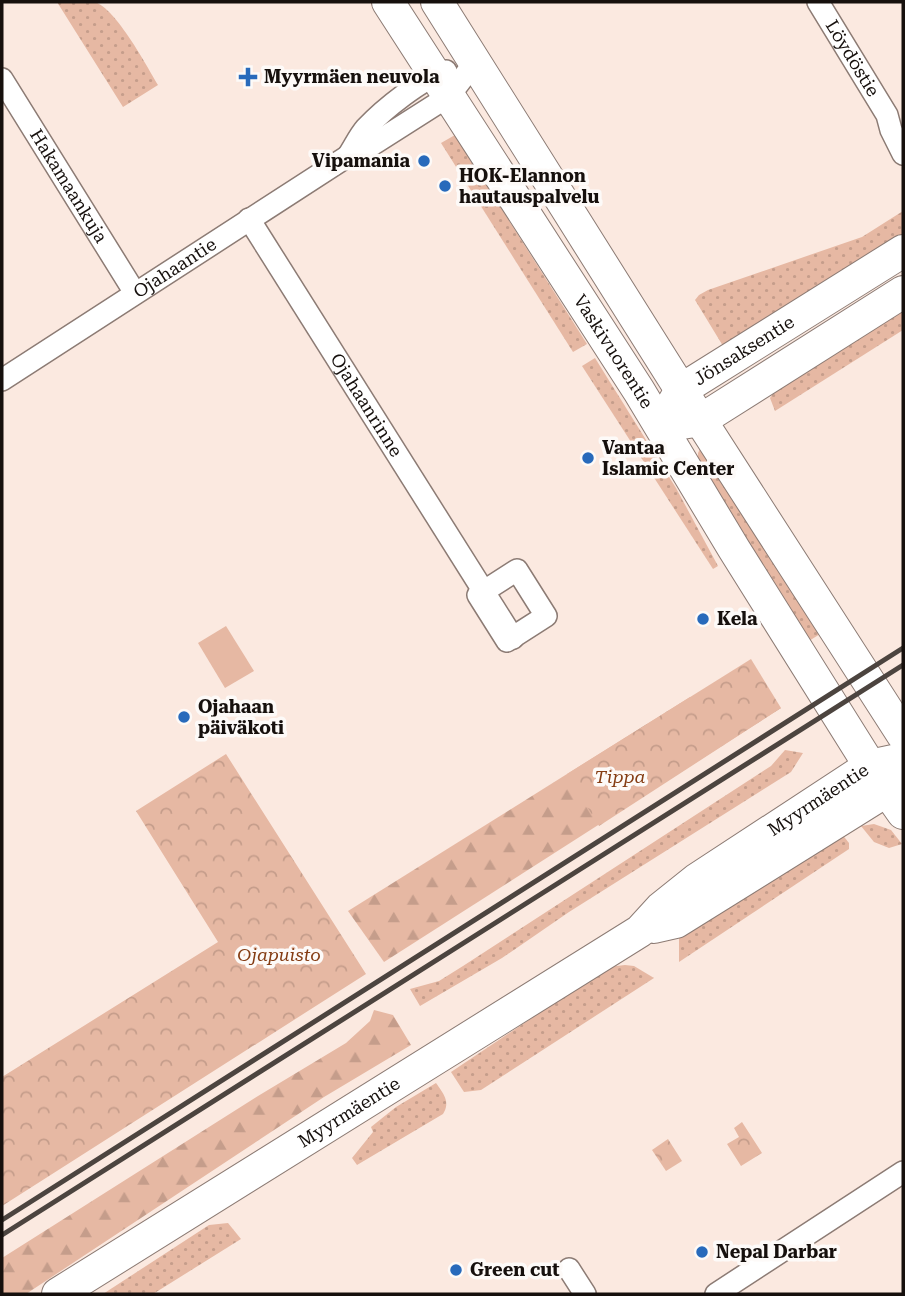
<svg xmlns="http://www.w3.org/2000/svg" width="905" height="1296" viewBox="0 0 905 1296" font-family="'Roboto Serif',serif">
  <defs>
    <pattern id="grass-dots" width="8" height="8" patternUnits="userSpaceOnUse" patternTransform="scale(1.75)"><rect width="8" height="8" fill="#e6b8a3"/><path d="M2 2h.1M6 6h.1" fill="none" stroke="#c59d8b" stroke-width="1.8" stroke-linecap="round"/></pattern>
    <pattern id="forest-firs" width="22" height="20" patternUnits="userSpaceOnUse" patternTransform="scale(1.75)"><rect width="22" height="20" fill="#e6b8a3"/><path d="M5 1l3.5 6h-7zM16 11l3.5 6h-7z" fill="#c59d8b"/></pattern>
    <pattern id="park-crowns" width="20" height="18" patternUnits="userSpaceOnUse" patternTransform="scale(1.75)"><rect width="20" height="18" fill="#e6b8a3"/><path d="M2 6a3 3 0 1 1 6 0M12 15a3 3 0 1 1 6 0" fill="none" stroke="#c59d8b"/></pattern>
  </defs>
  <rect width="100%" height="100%" fill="#fbe9e0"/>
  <g fill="url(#grass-dots)">
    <path d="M 57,2 C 67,2 85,0 95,2 C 116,9 147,66 158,85 L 123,107 Z"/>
    <polygon points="455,135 587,344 573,352 441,143"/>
    <polygon points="903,211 903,235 723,346 695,300 699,295 708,290 862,237"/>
    <polygon points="903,310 903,330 775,411 770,398 775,391"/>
    <polygon points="595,358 676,488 718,566 713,569 582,366"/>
    <polygon points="701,447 820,634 809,641 698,467 698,453"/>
    <polygon points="785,750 803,753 791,772 569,912 502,958 420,1006 410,989 439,981 463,966 771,766"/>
    <polygon points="874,824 891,830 902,844 889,848 874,842 861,826"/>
    <polygon points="841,833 849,843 849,849 679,962 679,938"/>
    <polygon points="625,965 634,966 654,978 481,1090 464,1092 451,1072 608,967"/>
    <path d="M 436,1083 C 443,1093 451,1102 443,1114 L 357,1165 L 352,1158 L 373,1132 L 371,1127 L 396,1107 Z"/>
    <polygon points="228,1223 241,1239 153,1294 103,1294 209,1225"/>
  </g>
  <g fill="url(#forest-firs)">
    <polygon points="690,697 781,708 384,962 348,911"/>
    <polygon points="374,1010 393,1015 411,1045 324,1097 26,1294 2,1294 2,1258 258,1096 346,1043 370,1021"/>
  </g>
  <g fill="url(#park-crowns)">
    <polygon points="751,659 781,708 599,826 567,774"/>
    <polygon points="226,754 366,974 2,1206 2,1077 218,942 136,811"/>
    <polygon points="742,1122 762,1153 741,1166 727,1144 739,1137 734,1128"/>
    <polygon points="668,1139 682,1161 666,1171 652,1150"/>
  </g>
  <polygon fill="#e6b8a3" points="226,626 254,671 225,688 198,643"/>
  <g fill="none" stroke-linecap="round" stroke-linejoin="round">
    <g stroke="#8c7b74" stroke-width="24">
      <g id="street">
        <path id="s1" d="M 818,2 L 887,115 L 891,130 L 903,154"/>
        <path id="s2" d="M 2,79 L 135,293"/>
        <path d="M 348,156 C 354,147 359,136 366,128 C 384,109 421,79 446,71"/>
        <path id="s3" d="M 249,219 L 513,638"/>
        <path id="s4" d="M 2,380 L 348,156 L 372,145 L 449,96 L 475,62"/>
        <polygon points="517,570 546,616 507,641 478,595"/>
        <polyline points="569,1269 585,1294"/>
        <polyline points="716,1294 903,1172"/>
      </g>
    </g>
    <g stroke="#8c7b74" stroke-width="34">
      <g id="secondary">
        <path id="s5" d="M 388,2 L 639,391 L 734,549 L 870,766 L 903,813"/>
        <polyline points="437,2 681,390 903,735"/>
        <path id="s6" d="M 671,407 L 681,390 L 903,251"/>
        <polyline points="682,423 701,420 903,292"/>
        <polyline points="654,927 676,922 886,791 900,775"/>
        <path id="s7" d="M 58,1294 L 640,931 L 661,908 L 696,880 L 870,766 L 903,759"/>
      </g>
    </g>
    <use href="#street" stroke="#fff" stroke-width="21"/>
    <use href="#secondary" stroke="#fff" stroke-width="32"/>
    <g stroke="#4c443f" stroke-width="5">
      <polyline points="2,1220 903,648"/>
      <polyline points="2,1235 903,665"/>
    </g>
  </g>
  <g fill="#286abb" stroke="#fdfaf8" stroke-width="2.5">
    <path d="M244.5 66.5h7v7h7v7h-7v7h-7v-7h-7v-7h7z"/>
    <circle cx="424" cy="161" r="7"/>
    <circle cx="445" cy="186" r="7"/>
    <circle cx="588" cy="458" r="7"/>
    <circle cx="703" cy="619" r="7"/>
    <circle cx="184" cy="717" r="7"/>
    <circle cx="702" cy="1252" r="7"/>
    <circle cx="456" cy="1270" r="7"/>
  </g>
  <g text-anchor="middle" stroke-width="7" stroke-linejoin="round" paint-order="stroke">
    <g font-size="18" fill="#16100d" stroke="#fdfaf8">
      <text dy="6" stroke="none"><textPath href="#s1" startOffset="66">Löydöstie</textPath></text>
      <text dy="6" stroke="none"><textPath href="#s2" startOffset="126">Hakamaankuja</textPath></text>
      <text dy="6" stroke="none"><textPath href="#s4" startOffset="206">Ojahaantie</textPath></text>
      <text dy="6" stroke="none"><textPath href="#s6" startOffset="94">Jönsaksentie</textPath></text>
      <text dy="6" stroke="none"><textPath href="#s5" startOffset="416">Vaskivuorentie</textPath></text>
      <text dy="6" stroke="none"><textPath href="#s3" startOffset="220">Ojahaanrinne</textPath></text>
      <text dy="6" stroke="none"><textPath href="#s7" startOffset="908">Myyrmäentie</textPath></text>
      <text dy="6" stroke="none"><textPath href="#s7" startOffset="343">Myyrmäentie</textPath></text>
    </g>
    <g font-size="18" font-weight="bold" fill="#16100d" stroke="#fdfaf8" text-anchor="start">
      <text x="264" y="83">Myyrmäen neuvola</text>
      <text x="410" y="167" text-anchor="end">Vipamania</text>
      <text x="459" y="182">HOK-Elannon<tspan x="459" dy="21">hautauspalvelu</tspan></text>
      <text x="602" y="454">Vantaa<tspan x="602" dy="21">Islamic Center</tspan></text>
      <text x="717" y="625">Kela</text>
      <text x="198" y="713">Ojahaan<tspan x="198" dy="21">päiväkoti</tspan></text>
      <text x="716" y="1258">Nepal Darbar</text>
      <text x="470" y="1276">Green cut</text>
    </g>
    <g font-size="18" font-style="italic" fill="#853d14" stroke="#fdfaf8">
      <text x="620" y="783">Tippa</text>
      <text x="279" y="961">Ojapuisto</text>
    </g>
  </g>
  <rect width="905" height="1296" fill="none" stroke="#16100d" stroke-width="7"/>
</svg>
